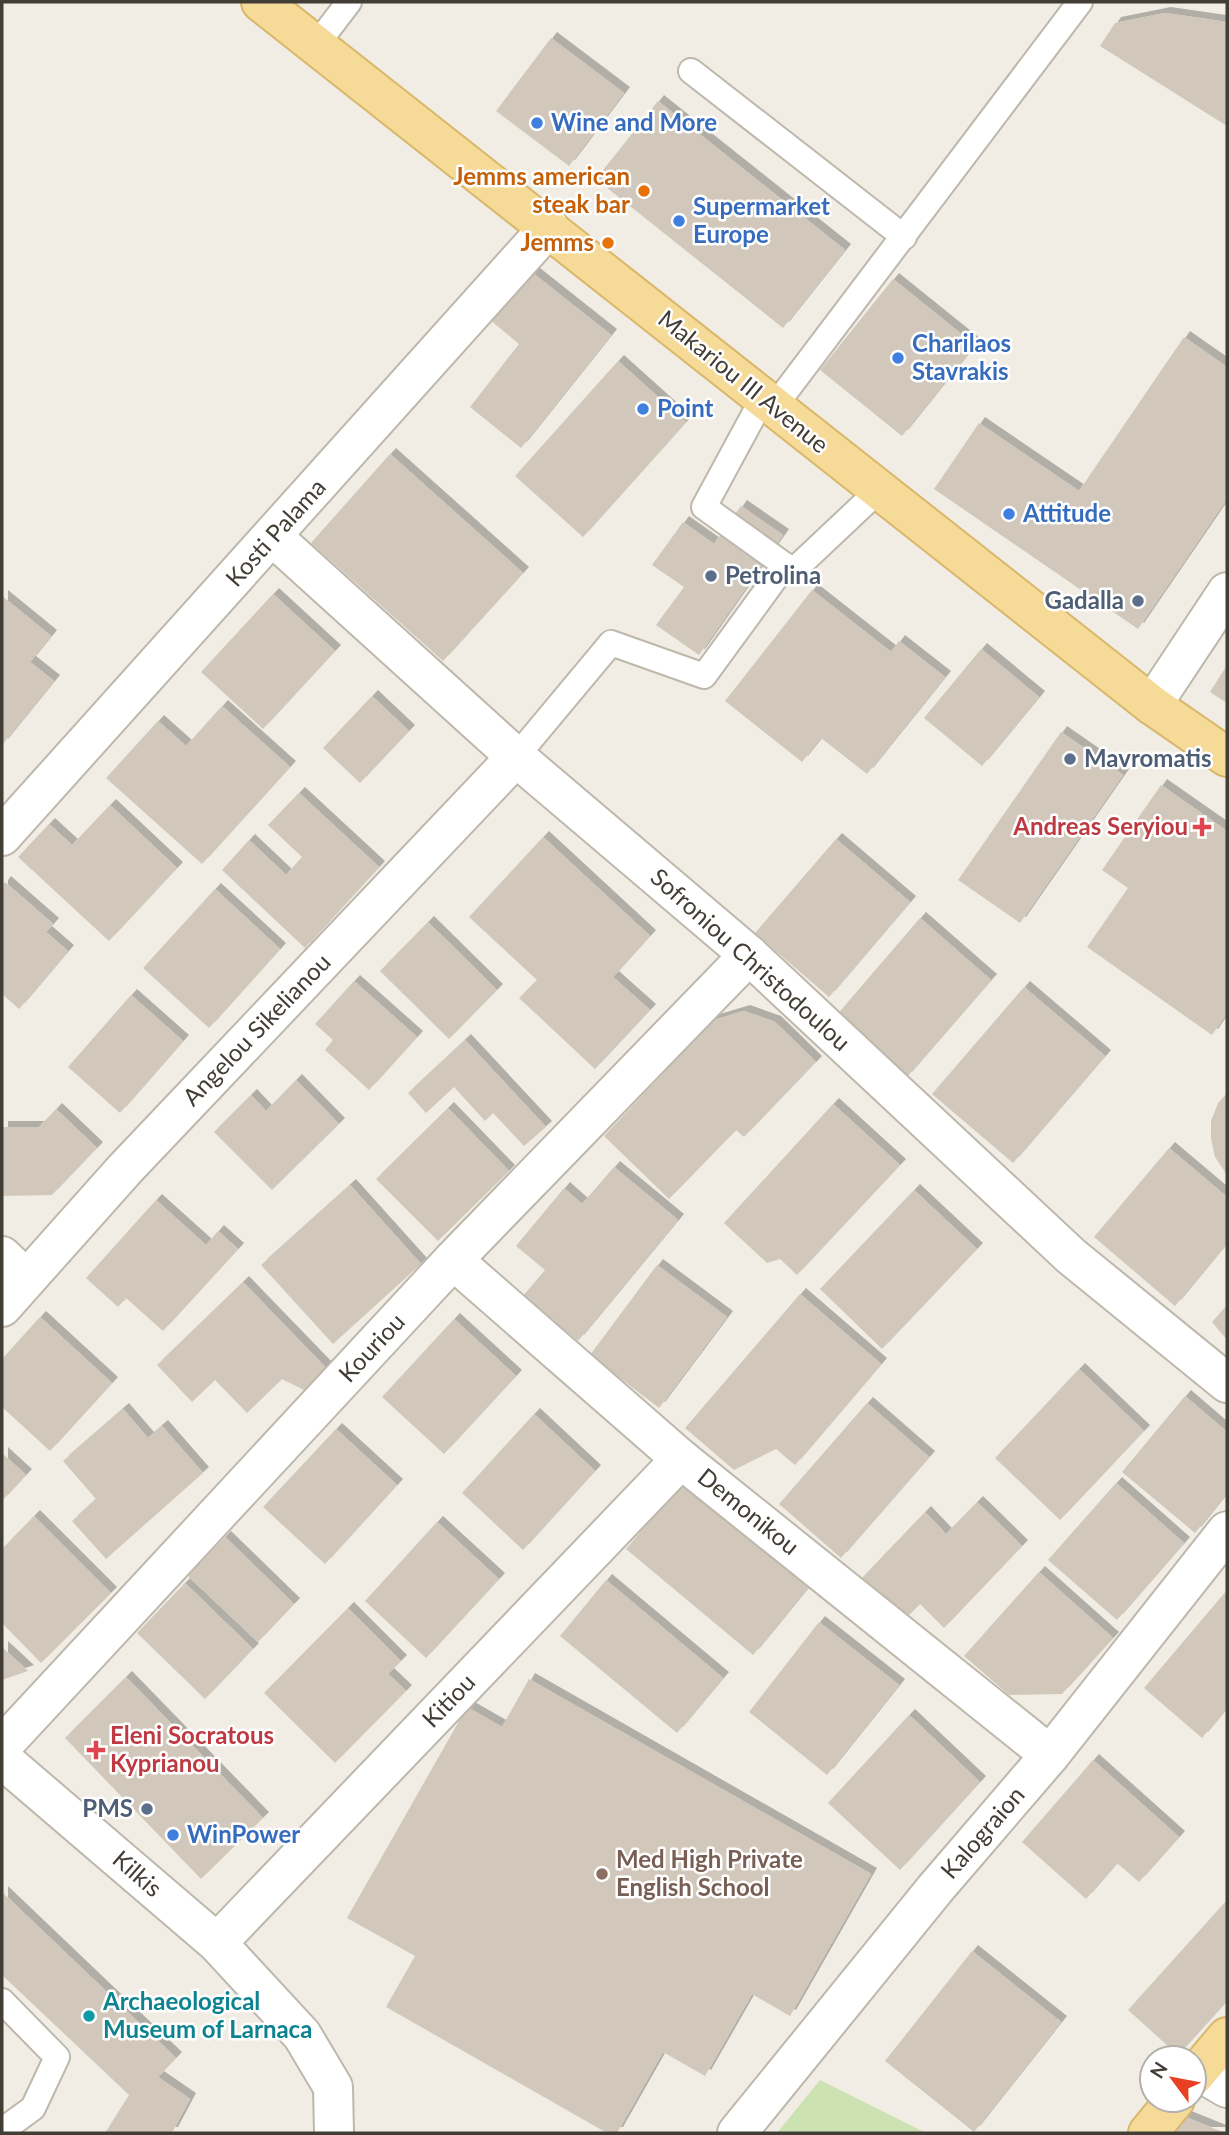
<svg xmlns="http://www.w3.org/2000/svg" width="1229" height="2135" viewBox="0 0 1229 2135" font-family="Lato,sans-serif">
  <defs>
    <filter id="shadow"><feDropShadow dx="6" dy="-6" stdDeviation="0" flood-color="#0004"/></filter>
  </defs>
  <rect width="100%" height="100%" fill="#f1ede4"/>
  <polygon fill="#cce2b0" points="820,2080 926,2133 777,2133"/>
  <g fill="#d1c8bb" filter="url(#shadow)">
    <polygon points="1165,13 1227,22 1227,126 1100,46 1115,23"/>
    <polygon points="551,38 624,93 569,166 496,111"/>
    <polygon points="658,101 845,250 783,328 596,179"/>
    <polygon points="529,270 611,335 521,448 470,407 519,344 489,319"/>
    <polygon points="893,279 975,345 902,436 820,370"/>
    <polygon points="1184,337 1227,367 1227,499 1138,629 934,489 979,423 1079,491"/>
    <polygon points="618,361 686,422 583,537 515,476"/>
    <polygon points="390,454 523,573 443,661 311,543"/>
    <polygon points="741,506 783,535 699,655 656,625 684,587 652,565 683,522 714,544"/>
    <polygon points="812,590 891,652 899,641 945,677 867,774 821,738 802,762 725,701"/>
    <polygon points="273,594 335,651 263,729 201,672"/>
    <polygon points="2,596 51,636 30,662 54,681 2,745"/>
    <polygon points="981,649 1039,697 982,766 924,718"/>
    <polygon points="1227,665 1227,703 1210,692"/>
    <polygon points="372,696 409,731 360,783 323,748"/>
    <polygon points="222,706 290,767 202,864 106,778 158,721 186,746"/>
    <polygon points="1061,732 1123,775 1020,923 958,880"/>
    <polygon points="1161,785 1227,831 1227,1013 1212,1035 1087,947 1128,888 1102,870"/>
    <polygon points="299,793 379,867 305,948 222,870 249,840 286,875 302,857 268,825"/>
    <polygon points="110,805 177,868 109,941 18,857 49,824 72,845"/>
    <polygon points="543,837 650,936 613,977 650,1010 595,1069 519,998 537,980 469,917"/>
    <polygon points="836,839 910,902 829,997 755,933"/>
    <polygon points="5,882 53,924 46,932 68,951 19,1009 2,994 2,886"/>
    <polygon points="215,889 280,949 209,1028 143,968"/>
    <polygon points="920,918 991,980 906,1078 835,1017"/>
    <polygon points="428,922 497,990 449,1039 380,971"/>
    <polygon points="354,981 417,1037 369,1090 325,1050 333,1040 315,1024"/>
    <polygon points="1024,987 1105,1056 1013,1163 932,1094"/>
    <polygon points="131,995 183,1041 120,1113 68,1067"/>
    <polygon points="744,1011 775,1022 816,1062 744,1137 736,1130 669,1199 604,1136 714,1020"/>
    <polygon points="465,1040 546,1127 524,1146 493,1113 485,1121 454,1087 426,1113 408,1093"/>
    <polygon points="296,1080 339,1124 272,1190 214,1132 251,1095 266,1111"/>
    <polygon points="1227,1093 1227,1175 1215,1157 1211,1139 1211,1121 1218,1103"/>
    <polygon points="833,1104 900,1165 797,1275 780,1259 767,1263 724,1223"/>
    <polygon points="448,1108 509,1171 438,1241 376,1179"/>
    <polygon points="56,1109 97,1148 52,1195 2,1196 2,1127 39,1127"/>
    <polygon points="1169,1148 1227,1197 1227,1243 1175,1306 1094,1237"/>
    <polygon points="614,1167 678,1220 578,1341 523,1296 545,1270 516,1246 564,1188 582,1204"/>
    <polygon points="350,1185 421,1264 333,1344 261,1265"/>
    <polygon points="914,1190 977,1249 882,1349 820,1289"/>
    <polygon points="156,1200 206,1245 218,1231 238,1249 163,1331 126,1298 118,1307 86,1278"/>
    <polygon points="657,1265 727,1317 659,1408 590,1355"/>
    <polygon points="243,1282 328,1370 306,1391 282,1379 247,1413 215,1380 192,1402 157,1365"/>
    <polygon points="800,1294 881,1364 795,1465 776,1449 734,1470 685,1428"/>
    <polygon points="1227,1305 1227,1340 1212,1322"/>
    <polygon points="40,1317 112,1383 50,1451 2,1407 2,1359"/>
    <polygon points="454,1319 516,1376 444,1454 382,1397"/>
    <polygon points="1079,1369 1144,1431 1060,1520 995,1458"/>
    <polygon points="1185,1396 1227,1432 1227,1493 1195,1533 1122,1472"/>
    <polygon points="867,1403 929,1457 841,1558 779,1504"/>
    <polygon points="123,1409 148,1438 162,1426 203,1473 106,1559 72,1521 96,1499 63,1461"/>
    <polygon points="534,1414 595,1471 523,1550 462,1493"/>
    <polygon points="336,1429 397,1485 325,1564 263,1507"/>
    <polygon points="2,1453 26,1475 2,1501"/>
    <polygon points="691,1472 816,1578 753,1655 626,1549"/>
    <polygon points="1116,1483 1184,1543 1117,1620 1048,1560"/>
    <polygon points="977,1502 1022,1546 944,1628 920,1604 904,1620 861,1579 925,1512 946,1534"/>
    <polygon points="34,1516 111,1593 41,1663 2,1623 2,1549"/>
    <polygon points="437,1522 499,1579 426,1658 365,1601"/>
    <polygon points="225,1537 294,1604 258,1642 188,1576"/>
    <polygon points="1039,1572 1113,1638 1062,1694 1009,1695 964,1656"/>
    <polygon points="606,1580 723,1678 677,1733 560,1636"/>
    <polygon points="185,1583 253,1649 205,1699 137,1633"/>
    <polygon points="1227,1590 1227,1708 1202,1738 1144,1688"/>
    <polygon points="348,1608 401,1661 388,1674 406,1691 335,1763 264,1693"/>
    <polygon points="819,1622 899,1685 827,1775 749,1712"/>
    <polygon points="2,1647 28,1671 2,1680"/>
    <polygon points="126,1677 263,1818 201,1879 65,1738"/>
    <polygon points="529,1679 871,1874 790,2016 752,1994 705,2076 663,2052 617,2133 607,2133 386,2007 415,1956 347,1918 467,1707 502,1727"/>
    <polygon points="909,1715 980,1782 900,1870 828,1803"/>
    <polygon points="1093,1760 1179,1837 1139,1882 1117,1863 1086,1899 1022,1842"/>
    <polygon points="2,1892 176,2058 158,2077 190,2099 172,2133 105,2133 129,2095 2,1975"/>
    <polygon points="1227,1900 1227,2001 1178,2055 1128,2010"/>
    <polygon points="972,1951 1061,2022 974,2132 885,2061"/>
    <polygon points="1178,2114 1225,2133 1171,2133"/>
  </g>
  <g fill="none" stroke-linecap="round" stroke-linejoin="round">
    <g stroke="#beb7ab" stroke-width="28">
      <g id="service">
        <polyline points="317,44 349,2"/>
        <polyline points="691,71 904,237"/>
        <polyline points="763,398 704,507 793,571 879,490"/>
        <polyline points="774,407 1080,2"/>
        <polyline points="516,757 611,643 704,676 785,565"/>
        <polyline points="2,2001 57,2057 33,2108 7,2127 2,2127"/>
      </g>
    </g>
    <g stroke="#beb7ab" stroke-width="42">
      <g id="minor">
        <polyline points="273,537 516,757 749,955 1071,1256 1227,1383"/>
        <polyline points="1152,705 1227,592"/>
        <polyline points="2,836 549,227"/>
        <polyline points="2,1256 26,1279"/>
        <polyline points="453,1260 681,1459 1050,1755"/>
        <polyline points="2,1307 125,1169 516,757"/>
        <polyline points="2,1746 453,1260 749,955"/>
        <polyline points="2,1759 217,1943 302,2035 333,2087 334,2133"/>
        <polyline points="217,1943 681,1459"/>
        <polyline points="1198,2071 1227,2088"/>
        <polyline points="737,2133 935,1889 1050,1755 1227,1531"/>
      </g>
    </g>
    <g stroke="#d9b76a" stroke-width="42">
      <g id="primary">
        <polyline points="261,2 1152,705 1227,757"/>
        <polyline points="1194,2076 1227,2037"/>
        <polyline points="1148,2133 1175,2100"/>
      </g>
    </g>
    <use href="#service" stroke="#fff" stroke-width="24"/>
    <use href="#minor" stroke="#fff" stroke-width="38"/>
    <use href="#primary" stroke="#f6da98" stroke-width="38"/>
  </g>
  <g fill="#3f7fe0" stroke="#fff" stroke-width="2.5">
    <circle cx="537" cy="123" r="7"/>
    <circle cx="679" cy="221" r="7"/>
    <circle cx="898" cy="358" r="7"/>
    <circle cx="643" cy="409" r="7"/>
    <circle cx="1009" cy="514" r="7"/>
    <circle cx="173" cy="1835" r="7"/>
  </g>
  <g fill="#e8710a" stroke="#fff" stroke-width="2.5">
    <circle cx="644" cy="191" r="7"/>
    <circle cx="608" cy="243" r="7"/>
  </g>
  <g fill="#5c6f8a" stroke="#fff" stroke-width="2.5">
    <circle cx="711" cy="576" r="7"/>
    <circle cx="1138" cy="601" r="7"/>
    <circle cx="1070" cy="759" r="7"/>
    <circle cx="147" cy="1809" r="7"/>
  </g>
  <g fill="#e0444e" stroke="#fff" stroke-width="2.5">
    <path d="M1198.5 816.5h7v7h7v7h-7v7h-7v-7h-7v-7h7z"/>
    <path d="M92.5 1739.5h7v7h7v7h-7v7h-7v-7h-7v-7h7z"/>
  </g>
  <circle fill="#8d6e63" stroke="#fff" stroke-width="2.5" cx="602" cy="1874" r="7"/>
  <circle fill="#0f9aa8" stroke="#fff" stroke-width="2.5" cx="89" cy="2016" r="7"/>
  <g text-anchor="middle" stroke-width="5" stroke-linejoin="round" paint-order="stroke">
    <g font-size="24" font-weight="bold" fill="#366cbe" stroke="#fff" text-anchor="start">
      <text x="551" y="131">Wine and More</text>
      <text x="693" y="215">Supermarket<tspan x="693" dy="28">Europe</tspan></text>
      <text x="912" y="352">Charilaos<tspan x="912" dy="28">Stavrakis</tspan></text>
      <text x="657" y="417">Point</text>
      <text x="1023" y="522">Attitude</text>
      <text x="187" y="1843">WinPower</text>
    </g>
    <g font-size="24" font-weight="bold" fill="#c56008" stroke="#fff" text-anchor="end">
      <text x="630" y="185">Jemms american<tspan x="630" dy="28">steak bar</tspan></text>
      <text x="594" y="251">Jemms</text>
    </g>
    <g font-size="24" fill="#423d35" stroke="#fff">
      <text transform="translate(743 382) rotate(39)" y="8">Makariou III Avenue</text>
      <text transform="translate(276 533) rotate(-48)" y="8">Kosti Palama</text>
      <text transform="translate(750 960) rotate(42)" y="8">Sofroniou Christodoulou</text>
      <text transform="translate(257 1030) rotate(-46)" y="8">Angelou Sikelianou</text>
      <text transform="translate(372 1348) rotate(-47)" y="8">Kouriou</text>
      <text transform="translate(748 1512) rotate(39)" y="8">Demonikou</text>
      <text transform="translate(449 1701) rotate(-46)" y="8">Kitiou</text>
      <text transform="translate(983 1833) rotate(-49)" y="8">Kalograion</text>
      <text transform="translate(137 1874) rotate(41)" y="8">Kilkis</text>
    </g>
    <g font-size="24" font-weight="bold" fill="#4e5e75" stroke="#fff" text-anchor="start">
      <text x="725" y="584">Petrolina</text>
      <text x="1124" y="609" text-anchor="end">Gadalla</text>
      <text x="1084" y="767">Mavromatis</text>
      <text x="133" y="1817" text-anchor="end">PMS</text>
    </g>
    <g font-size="24" font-weight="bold" fill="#be3a42" stroke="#fff" text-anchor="end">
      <text x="1188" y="835">Andreas Seryiou</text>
      <text x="110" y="1744" text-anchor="start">Eleni Socratous<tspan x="110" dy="28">Kyprianou</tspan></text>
    </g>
    <g font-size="24" font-weight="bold" fill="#785e54" stroke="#fff" text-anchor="start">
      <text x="616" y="1868">Med High Private<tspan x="616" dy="28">English School</tspan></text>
    </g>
    <g font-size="24" font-weight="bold" fill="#0d838f" stroke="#fff" text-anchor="start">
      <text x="103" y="2010">Archaeological<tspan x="103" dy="28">Museum of Larnaca</tspan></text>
    </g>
  </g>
  <rect width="1229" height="2135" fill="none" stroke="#423d35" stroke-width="7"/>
  <g transform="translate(1173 2079) rotate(302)"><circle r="33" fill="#ffffff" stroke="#b3b1ae" stroke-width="2"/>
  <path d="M0-5L12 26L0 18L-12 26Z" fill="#e93f23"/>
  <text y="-10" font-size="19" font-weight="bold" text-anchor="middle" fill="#423d35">N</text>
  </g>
</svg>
